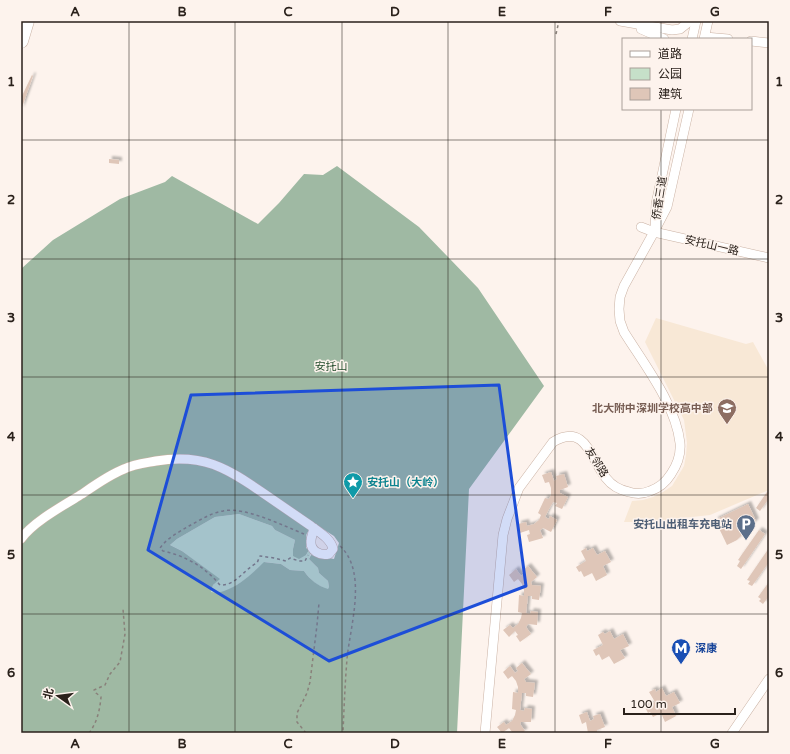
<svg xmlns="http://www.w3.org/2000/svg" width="790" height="754" viewBox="0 0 790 754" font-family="'Varela Round','Noto Sans SC',sans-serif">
  <defs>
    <filter id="shadow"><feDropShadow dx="3" dy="-3" stdDeviation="1" flood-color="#0004"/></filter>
  </defs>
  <rect width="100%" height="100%" fill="#fdf3ed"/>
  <polygon fill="#f8e8d6" points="656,318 746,344 753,342 769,371 769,490 710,515 647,522 624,522 632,501 643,500 653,497 663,492 672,486 684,466 686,455 687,443 684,420 645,342"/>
  <path fill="#c6e0c9" d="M 239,514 L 272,526 L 275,530 L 295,540 L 293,549 L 306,555 L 309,550 L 311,553 L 309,559 L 318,568 L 319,573 L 328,581 L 329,587 L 328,590 C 318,586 310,580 304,571 L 290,570 L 281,564 L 265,562 C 253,573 239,586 223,592 C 220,593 215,592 211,592 L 213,585 L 219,579 L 182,551 L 170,545 L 177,539 L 215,517 Z"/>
  <path fill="#9fb9a3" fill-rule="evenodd" d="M 337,166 L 419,227 L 478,288 L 544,386 L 469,489 L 457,733 L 21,733 L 21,269 L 53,240 L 120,199 L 165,182 L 172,176 L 258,224 L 279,203 L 304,174 L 323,175 ZM 239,514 L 272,526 L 275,530 L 295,540 L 293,549 L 293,556 L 299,559 L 306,555 L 309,550 L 306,548 C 308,533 302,537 315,524 L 334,536 L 339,543 L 334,559 L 311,555 L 309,559 L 318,568 L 319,573 L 328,581 L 329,587 L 328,589 C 318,586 310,580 304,571 L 290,570 L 281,564 L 264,562 C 253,573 239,586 224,591 C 220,593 215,592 211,592 L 213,585 L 220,579 L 182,551 L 170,545 L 177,539 L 215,517 Z"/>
  <g fill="#dfc6b8" filter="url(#shadow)">
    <polygon points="32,75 33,76 21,110 21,98"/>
    <polygon points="109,159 119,160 119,164 109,163"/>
    <polygon points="551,472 554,481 557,479 556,476 564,474 568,487 560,490 560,493 568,497 562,509 555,506 557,503 553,502 549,509 545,517 549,519 550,516 557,520 551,532 543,528 540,530 543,538 529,542 527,535 530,534 529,530 520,533 518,524 526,522 527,526 534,524 539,520 541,515 538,513 545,498 549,499 551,495 551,488 549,482 545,483 542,475"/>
    <polygon points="767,492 769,493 769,498 760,511 756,508"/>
    <polygon points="748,504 756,521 737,540 727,545 715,520"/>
    <polygon points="759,530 765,534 741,569 737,566 740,561 738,560"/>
    <polygon points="586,548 587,551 593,548 597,555 605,551 611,562 603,566 607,575 596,581 592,573 584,577 581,571 579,572 576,567 586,561 581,551"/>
    <polygon points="769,548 769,562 752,586 748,584 750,581 747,580"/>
    <polygon points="528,566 537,577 531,582 532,585 541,586 539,600 532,599 532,596 528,596 526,613 530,614 531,611 538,612 537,625 528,624 526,627 531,634 520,642 516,636 518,635 515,631 509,637 503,630 510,625 513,628 518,624 521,618 522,613 518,612 519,595 524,596 524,590 522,584 518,579 514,582 509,575 516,569 521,576 524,574 522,571"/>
    <polygon points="769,582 769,596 763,604 759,601 761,599 758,597"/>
    <polygon points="610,631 614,639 623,634 629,646 620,650 625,658 614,664 609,656 602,660 599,654 596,656 593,650 603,645 598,635 603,632 605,634"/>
    <polygon points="522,663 531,674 524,679 526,682 535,683 533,697 526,696 526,693 522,693 520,710 524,711 525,708 532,709 531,722 521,722 520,724 525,731 522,733 510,733 512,732 509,728 502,733 497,727 504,722 506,725 512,721 515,715 516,710 512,709 513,692 518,693 518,687 516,681 512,676 508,679 503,672 510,666 515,673 518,671 516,668"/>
    <polygon points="662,688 666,696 674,692 680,703 672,707 676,716 665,722 661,713 653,717 650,712 648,713 645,707 655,702 649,692 655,689 656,692"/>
    <polygon points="587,712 590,721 594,719 593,716 600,714 605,727 597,730 597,733 588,733 586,722 582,724 579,715"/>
  </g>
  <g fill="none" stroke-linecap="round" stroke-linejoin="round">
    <g stroke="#cab2a4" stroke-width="10">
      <g id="minor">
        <polyline points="620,21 672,30 680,29 690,21"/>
        <polyline points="641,29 664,39"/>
        <polyline points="705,37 728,39"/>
        <polyline points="692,39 696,21"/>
        <polyline points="704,39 708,21"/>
        <polyline points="751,41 769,43"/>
        <polyline points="641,227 654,232 769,258"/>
        <polyline points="655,229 656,204 676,109"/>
        <path d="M 21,539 C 33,522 64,505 82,494 C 95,485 109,475 124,469 C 134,464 145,463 156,461 C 203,453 227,468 263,493 C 279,504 295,515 311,526 C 319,532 331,539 333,549 L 329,554 C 320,556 310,551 311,541 C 311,537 313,533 314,528"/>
        <path d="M 485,733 L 503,535 L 507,519 L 519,488 L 553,442 C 586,422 591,460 606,478 C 612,486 620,490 629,492 C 636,494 643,494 650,491 C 659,488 666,482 671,474 C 677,465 681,454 680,443 C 676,405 644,364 624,332 L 620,321 L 619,309 L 620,297 L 624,286 L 654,232 L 667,207 L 689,109"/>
        <polyline points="732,733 769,679"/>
      </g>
    </g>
    <g stroke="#cab2a4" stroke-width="15">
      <polyline id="highway" points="21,41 27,21"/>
    </g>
    <g stroke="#89807a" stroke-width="1.5" stroke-dasharray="3 3" stroke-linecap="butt">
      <polyline points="556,34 559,21"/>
      <path d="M 304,534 C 284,526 244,506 223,511 C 211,513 200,520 189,526 C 179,532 167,538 160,548 L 163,551 C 186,556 205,567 220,585 C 236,586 244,569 257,563 L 260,556 L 274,558 L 286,561 L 290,558 L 299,561 L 305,561 L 308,555"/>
      <path d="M 340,546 C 368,572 350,626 347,659 C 345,684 344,708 343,733"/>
      <path d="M 89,733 C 97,723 100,709 101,697 L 96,693 L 94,690 L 105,685 L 110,674 L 120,662 L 125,634 L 123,609"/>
      <polyline points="306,733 297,722 297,713 307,693 310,682 317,625 319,603"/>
    </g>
    <use href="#minor" stroke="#fff" stroke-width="9"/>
    <use href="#highway" stroke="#fff" stroke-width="14"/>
  </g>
  <path fill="#1d4ed8" fill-opacity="0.2" stroke="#1d4ed8" stroke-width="3" stroke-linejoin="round" d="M 499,385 L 526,586 L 329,661 L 148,550 L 191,395 Z"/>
  <path fill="none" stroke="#2a211b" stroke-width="1" stroke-opacity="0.55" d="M 129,21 L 129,733M 235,21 L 235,733M 342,21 L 342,733M 448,21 L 448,733M 555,21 L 555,733M 661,21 L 661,39M 661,109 L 661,733M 21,140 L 769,140M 21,259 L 769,259M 21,377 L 769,377M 21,495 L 769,495M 21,614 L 769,614"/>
  <defs>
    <g id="school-pin" transform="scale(1)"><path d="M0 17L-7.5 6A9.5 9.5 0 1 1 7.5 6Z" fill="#8d6e63" stroke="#fdf3ed"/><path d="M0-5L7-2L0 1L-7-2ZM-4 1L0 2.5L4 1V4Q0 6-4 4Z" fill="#fff"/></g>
    <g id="sight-pin" transform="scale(1)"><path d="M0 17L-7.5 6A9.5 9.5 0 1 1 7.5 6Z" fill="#0f9aa8" stroke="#fdf3ed"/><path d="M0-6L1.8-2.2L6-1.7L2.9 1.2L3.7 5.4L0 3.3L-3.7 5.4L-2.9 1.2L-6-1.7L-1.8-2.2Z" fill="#fff"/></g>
    <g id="parking-pin" transform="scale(1)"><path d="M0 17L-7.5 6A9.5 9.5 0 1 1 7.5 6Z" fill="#5c6f8a" stroke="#fdf3ed"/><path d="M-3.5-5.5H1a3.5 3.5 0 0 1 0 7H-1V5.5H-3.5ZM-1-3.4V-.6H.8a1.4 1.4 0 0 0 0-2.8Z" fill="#fff"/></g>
    <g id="metro-pin" transform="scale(1)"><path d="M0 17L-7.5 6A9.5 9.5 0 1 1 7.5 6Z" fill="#1a4fb4" stroke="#fdf3ed"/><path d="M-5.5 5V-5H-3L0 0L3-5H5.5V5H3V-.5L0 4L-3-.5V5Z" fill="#fff"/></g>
  </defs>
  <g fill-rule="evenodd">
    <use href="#school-pin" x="727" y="408"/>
    <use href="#sight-pin" x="353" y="482"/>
    <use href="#parking-pin" x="746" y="524"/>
    <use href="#metro-pin" x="681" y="648"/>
  </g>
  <g text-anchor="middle" stroke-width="3" stroke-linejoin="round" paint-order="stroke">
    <g font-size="11" fill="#2a211b" stroke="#fdf3ed">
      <text transform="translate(659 198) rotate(-81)" y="4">侨香三道</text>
      <text transform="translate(712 245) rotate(13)" y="4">安托山一路</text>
      <text transform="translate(597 462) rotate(58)" y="4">友邻路</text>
    </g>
    <g font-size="11" fill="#244e2d" stroke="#fdf3ed">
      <text x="331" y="370">安托山</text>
    </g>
    <g font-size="11" font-weight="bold" fill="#785e54" stroke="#fdf3ed" text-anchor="end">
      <text x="713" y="412">北大附中深圳学校高中部</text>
    </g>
    <g font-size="11" font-weight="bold" fill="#0d838f" stroke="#fdf3ed" text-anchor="start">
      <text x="367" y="486">安托山（大岭）</text>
    </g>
    <g font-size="11" font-weight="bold" fill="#4e5e75" stroke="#fdf3ed" text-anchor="end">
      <text x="732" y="528">安托山出租车充电站</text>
    </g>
    <g font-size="11" font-weight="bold" fill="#164399" stroke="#fdf3ed" text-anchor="start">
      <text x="695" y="652">深康</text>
    </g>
  </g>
  <rect width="790" height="754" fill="none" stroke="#fdf3ed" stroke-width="44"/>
  <rect x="622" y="38" width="130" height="72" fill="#fdf3ed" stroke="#a99f99"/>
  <rect x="630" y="51" width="20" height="6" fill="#ffffff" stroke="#a99f99"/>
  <text x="658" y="58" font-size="12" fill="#2a211b">道路</text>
  <rect x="630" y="68" width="20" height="12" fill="#c6e0c9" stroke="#a99f99"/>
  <text x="658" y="78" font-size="12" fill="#2a211b">公园</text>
  <rect x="630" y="88" width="20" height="12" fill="#dfc6b8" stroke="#a99f99"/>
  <text x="658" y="98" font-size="12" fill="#2a211b">建筑</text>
  <g transform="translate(58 696) rotate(284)" stroke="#fdf3ed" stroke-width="3" paint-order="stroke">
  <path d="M0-3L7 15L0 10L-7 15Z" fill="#2a211b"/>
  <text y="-6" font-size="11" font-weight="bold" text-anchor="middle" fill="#2a211b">北</text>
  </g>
  <path d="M624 708v6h111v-6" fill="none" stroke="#2a211b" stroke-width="2"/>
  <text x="630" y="708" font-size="12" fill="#2a211b" stroke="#fdf3ed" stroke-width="3" paint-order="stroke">100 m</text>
  <rect x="22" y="22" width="746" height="710" fill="none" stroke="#2a211b" stroke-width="1.5"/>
  <g font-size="13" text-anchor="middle" font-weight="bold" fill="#2a211b">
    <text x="75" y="16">A</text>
    <text x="182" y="16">B</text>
    <text x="288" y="16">C</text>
    <text x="395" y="16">D</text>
    <text x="502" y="16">E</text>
    <text x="608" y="16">F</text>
    <text x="715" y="16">G</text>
    <text x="11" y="86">1</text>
    <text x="779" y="86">1</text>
    <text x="11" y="204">2</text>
    <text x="779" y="204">2</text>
    <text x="11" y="322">3</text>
    <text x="779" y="322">3</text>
    <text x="11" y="441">4</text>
    <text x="779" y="441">4</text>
    <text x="11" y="559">5</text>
    <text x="779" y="559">5</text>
    <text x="11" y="677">6</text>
    <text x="779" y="677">6</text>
    <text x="75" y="748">A</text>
    <text x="182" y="748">B</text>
    <text x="288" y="748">C</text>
    <text x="395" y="748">D</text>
    <text x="502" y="748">E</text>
    <text x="608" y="748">F</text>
    <text x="715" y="748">G</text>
  </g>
</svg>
